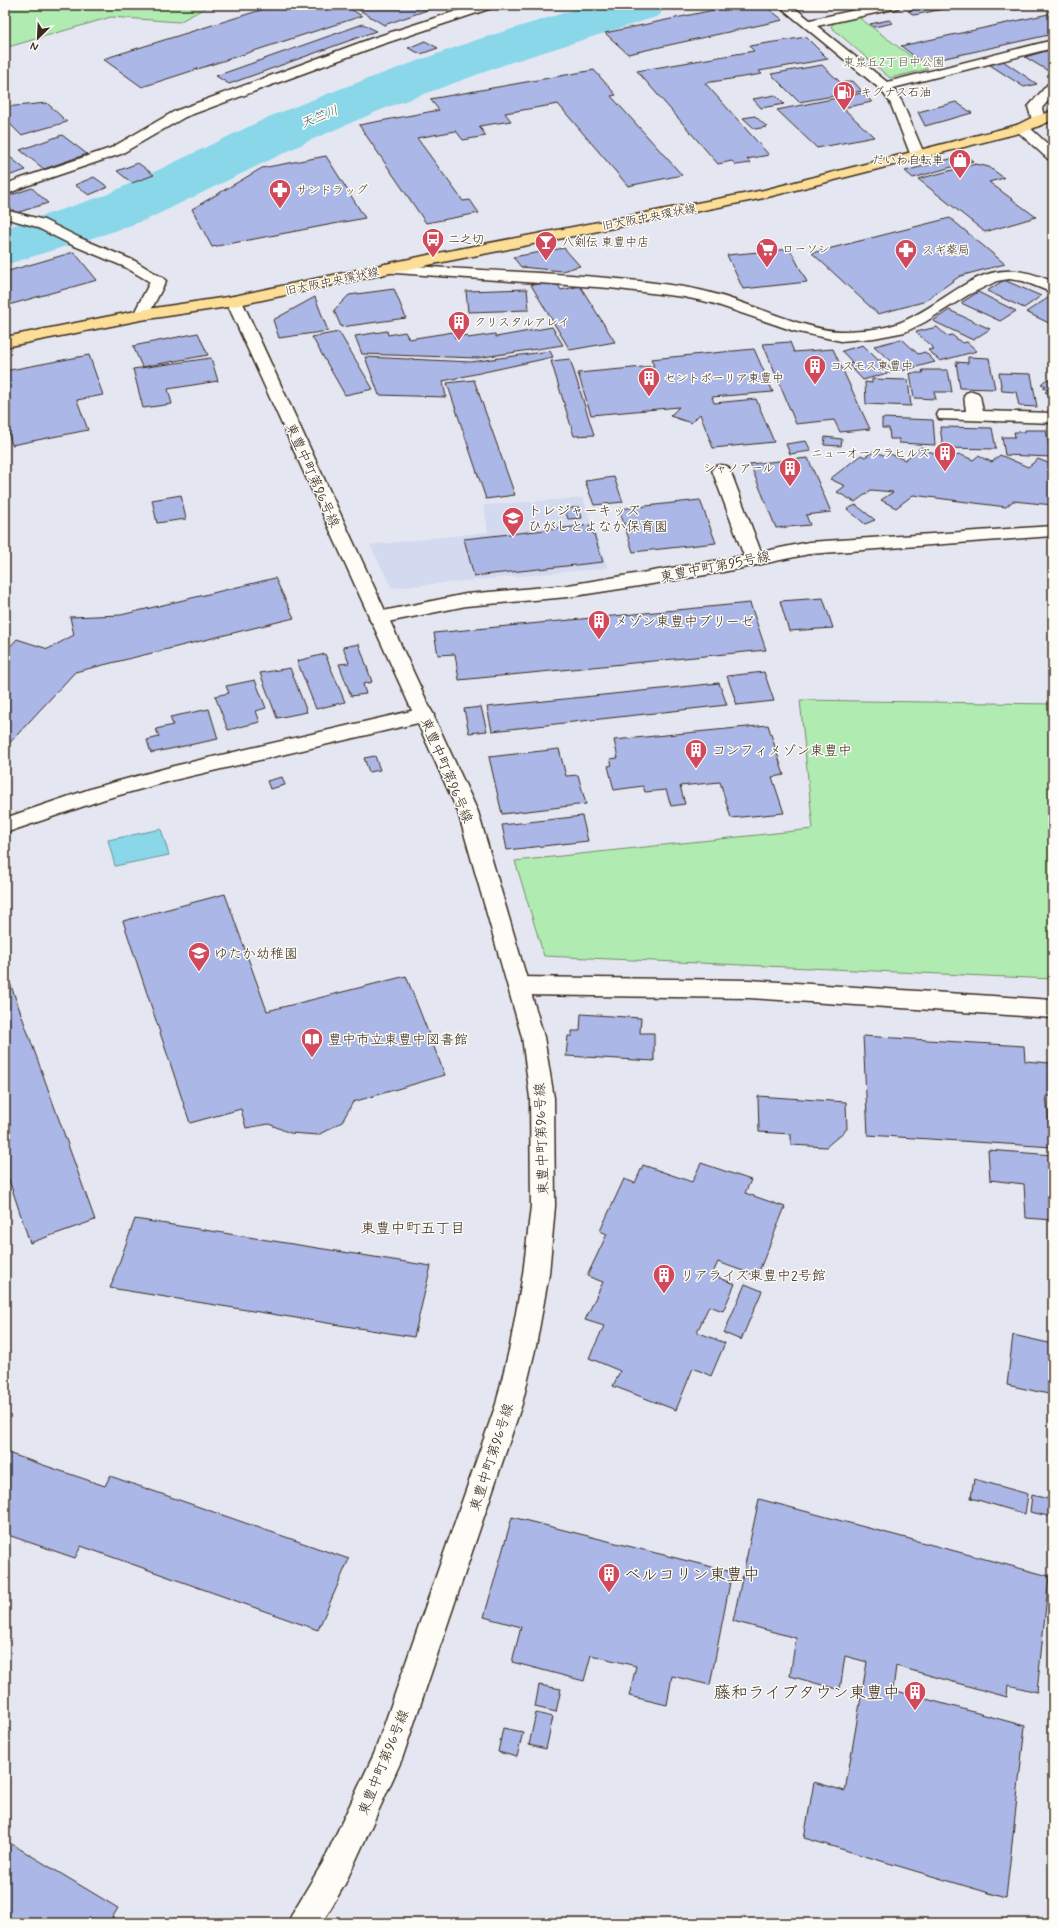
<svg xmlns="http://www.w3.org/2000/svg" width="1058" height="1928" viewBox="0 0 1058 1928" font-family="Mynerve,'Klee One',sans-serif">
  <rect width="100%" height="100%" fill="#e4e7f2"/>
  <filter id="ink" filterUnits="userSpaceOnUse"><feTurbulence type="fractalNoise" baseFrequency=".025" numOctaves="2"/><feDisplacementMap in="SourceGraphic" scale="8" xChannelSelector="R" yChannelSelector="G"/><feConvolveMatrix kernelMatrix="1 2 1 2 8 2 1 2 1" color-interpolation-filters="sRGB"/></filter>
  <g filter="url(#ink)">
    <polygon fill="#d3d9ef" points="583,498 608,568 392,588 370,545 488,532 484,505"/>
    <g fill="#b0ecb1" stroke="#768b68">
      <polygon points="5,5 211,5 179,22 111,17 8,47 5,59"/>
      <polygon points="857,16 928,69 890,78 831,27 834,22"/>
      <polygon points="800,700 1053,704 1052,979 544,956 515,861 813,829"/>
    </g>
    <polygon fill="#8ad7e9" stroke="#6a9298" points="161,829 169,855 115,866 108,840"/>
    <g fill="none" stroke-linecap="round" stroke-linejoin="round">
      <polygon fill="#8ad7e9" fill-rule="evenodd" points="589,5 666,5 659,16 509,63 383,109 311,140 148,219 115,231 5,265 5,228 106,195 271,116 345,87 473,41"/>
    </g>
    <g fill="#aab7e7" stroke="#3b2a1e">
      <polygon points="277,5 344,5 362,16 142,87 103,59"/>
      <polygon points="351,5 427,5 433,8 384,25"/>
      <polygon points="737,5 764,5 783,20 628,54 605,33"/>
      <polygon points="935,5 963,5 914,15 908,11"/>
      <polygon points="1017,5 1031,5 1032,6 1015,10 1010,6"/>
      <polygon points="1053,13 1053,34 923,63 901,46"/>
      <polygon points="889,20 893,23 874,27 870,24"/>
      <polygon points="363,24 376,31 229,84 216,76"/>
      <polygon points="806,37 828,59 759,71 762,74 705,83 769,155 747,159 751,163 736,165 732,161 718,164 637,71 754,51 749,46"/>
      <polygon points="425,41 438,48 421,54 408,48"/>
      <polygon points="1053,49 1053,69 1050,72 1025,57"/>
      <polygon points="1003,61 1037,84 1024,87 990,65"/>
      <polygon points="822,65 841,83 853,81 862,91 799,102 771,74"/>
      <polygon points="594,70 616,95 611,96 682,175 628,186 558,104 505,113 511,121 479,126 486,136 463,140 456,131 417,138 463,201 470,200 479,213 426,223 359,125 439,110 430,99"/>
      <polygon points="862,93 872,102 843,108 874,137 817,148 777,110"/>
      <polygon points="775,95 784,104 761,108 753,99"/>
      <polygon points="956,102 972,113 925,126 918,112"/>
      <polygon points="47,103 67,122 21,135 5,119 5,107"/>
      <polygon points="755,116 767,127 755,129 743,118"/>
      <polygon points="62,135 87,154 44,169 20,150"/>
      <polygon points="5,153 26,170 8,176 5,173"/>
      <polygon points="965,155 973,161 913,178 905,171"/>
      <polygon points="326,156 365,218 212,247 192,209 262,168"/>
      <polygon points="138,163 154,175 132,183 117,171"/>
      <polygon points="976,164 989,167 1004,178 989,182 1036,217 985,232 918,179"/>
      <polygon points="94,177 108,187 89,195 75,185"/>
      <polygon points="32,188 48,203 16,213 5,202 5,197"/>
      <polygon points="950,218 1005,264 960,276 923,302 878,314 812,253"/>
      <polygon points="564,248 580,266 562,271 521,267 513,257"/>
      <polygon points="790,249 807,282 743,289 727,255"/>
      <polygon points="74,252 97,280 5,306 5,272"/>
      <polygon points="1004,280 1041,296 1024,308 987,291"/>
      <polygon points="543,283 558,285 561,290 580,286 615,342 570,350 531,285"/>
      <polygon points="394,289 406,318 341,327 334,310 349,295"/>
      <polygon points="527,289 529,310 468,312 466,291"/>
      <polygon points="978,292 1016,311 1000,321 961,303"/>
      <polygon points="1051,296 1053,297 1053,325 1026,312"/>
      <polygon points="315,297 328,331 279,338 273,320"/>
      <polygon points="949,310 990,329 973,340 933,321"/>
      <polygon points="552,327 563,345 477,358 362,354 355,336 387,331 388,335 405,332 409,339 453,332 455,338 467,335 468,338 495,334 496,337"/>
      <polygon points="937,327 947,336 952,335 962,343 967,342 977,351 940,361 928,350 934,349 916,332"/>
      <polygon points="339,332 373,389 345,395 312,337"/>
      <polygon points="198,333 208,355 142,367 133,346"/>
      <polygon points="902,339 918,354 925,352 935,362 901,371 874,346"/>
      <polygon points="790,342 794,352 833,349 870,429 840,432 834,420 796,424 763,344"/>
      <polygon points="863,345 878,360 883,360 894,371 863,380 848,364 853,363 842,351"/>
      <polygon points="754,349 773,392 712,397 714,403 756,399 774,442 713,448 700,414 691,423 670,416 679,407 591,415 578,373 654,366 651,359"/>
      <polygon points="550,351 553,357 443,381 446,397 379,395 365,357 471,362"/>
      <polygon points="89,355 103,395 77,400 88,430 12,445 5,421 5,371"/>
      <polygon points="968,357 989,358 995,389 960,388 956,362 968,363"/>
      <polygon points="211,358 218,381 168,389 172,404 143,408 133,369"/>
      <polygon points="570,359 594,435 574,436 551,361"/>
      <polygon points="922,370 948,370 952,392 934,392 936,399 914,398 910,373 923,373"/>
      <polygon points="999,373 1031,374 1037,407 1019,406 1016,392 1002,391"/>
      <polygon points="872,379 908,380 911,406 866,404 865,382 872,383"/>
      <polygon points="1047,379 1053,382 1053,396 1045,392 1048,390 1043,388 1046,386 1041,384"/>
      <polygon points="474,380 515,495 486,499 447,383"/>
      <polygon points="882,418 933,420 935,445 899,443 899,439 890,439 889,428 882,428"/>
      <polygon points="940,427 992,428 996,449 943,448"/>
      <polygon points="1025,430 1046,430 1051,457 1005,455 1002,437 1015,437 1014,432 1025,432"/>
      <polygon points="825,437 842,439 841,446 824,445"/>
      <polygon points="806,441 811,451 790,454 786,444"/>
      <polygon points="921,447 950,461 959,454 973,460 978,456 992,462 1000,455 1028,467 1038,459 1053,465 1053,505 1013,501 1006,507 913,495 896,508 881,500 893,492 871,490 855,502 837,492 845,486 830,479 861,455 865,457 874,451 886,456 890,454 905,460"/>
      <polygon points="808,458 831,512 806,515 810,525 776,528 750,464"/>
      <polygon points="614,477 623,502 594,505 585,481"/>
      <polygon points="181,495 186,519 157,523 152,500"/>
      <polygon points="700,500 716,543 633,552 619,509"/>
      <polygon points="856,505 875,520 865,524 847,509"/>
      <polygon points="579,507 582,518 568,519 565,509"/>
      <polygon points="591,525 603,562 474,576 464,539"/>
      <polygon points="275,578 294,618 75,672 5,748 5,652 17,639 48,649 74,635 70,617 121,615"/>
      <polygon points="823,598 833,628 789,631 780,601"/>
      <polygon points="750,603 766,650 459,680 455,654 438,655 434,633"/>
      <polygon points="359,644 372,682 363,684 366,694 351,696 339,664 349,663 343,647"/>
      <polygon points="325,654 345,702 316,709 297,661"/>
      <polygon points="290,668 307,712 277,718 260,673"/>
      <polygon points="764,672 774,701 737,705 727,676"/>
      <polygon points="255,680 266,708 256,711 260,722 228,730 215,696 229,693 226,686"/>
      <polygon points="719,683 727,705 492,731 487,707"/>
      <polygon points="481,707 487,731 469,733 464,709"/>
      <polygon points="209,709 218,739 151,753 147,740 159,737 156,729 173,725 170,717"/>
      <polygon points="768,725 784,775 772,777 784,813 731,818 720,782 680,786 685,804 671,806 666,790 645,792 643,786 614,790 608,766 612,765 610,759 618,758 614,740"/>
      <polygon points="559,749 566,776 578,775 586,804 502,814 489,757"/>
      <polygon points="375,756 380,770 369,772 364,758"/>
      <polygon points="282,777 285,785 270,789 267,781"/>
      <polygon points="582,816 588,841 507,850 502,825"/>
      <polygon points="225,894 267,1011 406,976 445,1075 353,1102 342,1122 318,1135 290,1133 269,1124 246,1128 241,1109 190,1123 123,921"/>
      <polygon points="5,969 95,1220 30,1243 5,1168"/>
      <polygon points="581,1014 641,1018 640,1033 654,1033 654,1061 566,1056 568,1036 572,1036 572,1031 580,1031"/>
      <polygon points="863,1036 1024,1046 1025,1061 1050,1063 1053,1096 1046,1096 1052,1147 868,1135"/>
      <polygon points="758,1096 846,1102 847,1129 826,1147 791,1145 791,1134 759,1132"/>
      <polygon points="988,1150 1053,1155 1053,1220 1026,1218 1024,1184 990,1180"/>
      <polygon points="701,1163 751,1180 745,1193 785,1207 757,1276 718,1262 712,1275 735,1284 723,1311 709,1306 697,1332 725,1343 711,1376 693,1368 676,1410 613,1386 620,1371 589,1358 604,1326 585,1320 603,1282 587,1276 607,1234 600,1231 624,1179 635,1183 643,1165 692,1182"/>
      <polygon points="135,1219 431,1266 414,1337 110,1288"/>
      <polygon points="745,1284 762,1291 741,1340 724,1333"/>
      <polygon points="1013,1335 1053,1344 1053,1395 1007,1385"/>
      <polygon points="5,1452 105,1486 110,1476 349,1559 318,1630 81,1546 75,1558 5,1534"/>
      <polygon points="974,1479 1028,1494 1025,1514 971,1498"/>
      <polygon points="1032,1495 1053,1500 1053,1517 1030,1512"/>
      <polygon points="759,1499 1049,1576 1037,1692 1008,1685 1007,1697 896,1666 893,1690 1025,1726 1006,1898 804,1838 814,1782 845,1791 867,1662 845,1656 840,1690 790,1676 796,1638 733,1621"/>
      <polygon points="512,1517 732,1572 710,1685 672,1676 667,1705 629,1696 636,1666 591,1655 584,1681 512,1662 521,1627 484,1617"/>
      <polygon points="539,1685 561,1689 556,1712 535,1707"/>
      <polygon points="536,1713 553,1717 546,1749 529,1745"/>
      <polygon points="503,1728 523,1732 517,1757 498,1752"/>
      <polygon points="5,1840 118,1908 109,1923 5,1923"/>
    </g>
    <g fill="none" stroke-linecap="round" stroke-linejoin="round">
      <g stroke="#3b2a1e" stroke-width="3">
        <polygon id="lane" points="778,5 791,5 810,20 878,5 900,5 898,8 817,26 887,82 1053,40 1053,48 893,88 902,102 925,156 923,159 913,159 911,156 890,102 880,89"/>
      </g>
      <g stroke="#3b2a1e" stroke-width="3">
        <g id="street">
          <polygon points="475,5 494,5 492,8 380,45 185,117 121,154 26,186 5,195 5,185 16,180 111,148 175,111 370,39"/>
          <polygon points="1053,83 1053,95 1042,108 1045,120 1043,123 1033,123 1028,107 1048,84"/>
          <polygon points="1022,124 1027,125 1053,149 1053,160 1048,159 1017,131 1015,128 1017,125"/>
          <polygon points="5,210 44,220 80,238 135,261 163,278 166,281 147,318 135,318 133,315 150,282 125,267 70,244 34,226 5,218"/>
          <path d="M 386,264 C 485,272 585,272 684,287 C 723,293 759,310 796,322 C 811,326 828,332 844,331 C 862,330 882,330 899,323 C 957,299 983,248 1053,282 L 1053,293 L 1023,281 L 1009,279 L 997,281 L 968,295 L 925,322 L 905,332 L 874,338 L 841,341 L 794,331 L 712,303 L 684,297 L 610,288 L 381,272 L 378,269 L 381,266 Z"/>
          <polygon points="972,391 978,393 980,396 983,411 1053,413 1053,423 939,419 937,415 939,411 966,411 964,396 966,393"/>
          <polygon points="721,465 727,466 730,470 761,552 809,542 1053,526 1053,536 809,554 723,572 652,584 568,597 466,606 378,624 371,622 369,618 371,614 378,612 466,594 568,585 744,556 712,470 715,466"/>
          <polygon points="424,708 431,710 434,715 431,720 174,780 105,799 5,833 5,818 93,788 174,766"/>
          <polygon points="519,977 749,980 1053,1000 1053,1018 749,998 519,995 511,992 508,986 511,980"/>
        </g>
      </g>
      <g stroke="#3b2a1e" stroke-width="3">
        <polygon id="secondary" points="234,296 239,298 242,301 478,812 544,1037 554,1098 555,1206 549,1274 536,1346 522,1404 402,1759 345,1884 322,1923 288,1923 293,1912 323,1862 374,1754 496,1404 510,1346 523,1274 531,1206 530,1098 522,1037 458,812 226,301 229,298"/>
      </g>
      <g stroke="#3b2a1e" stroke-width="3">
        <polygon id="primary" points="1053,111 1053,120 1027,131 764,198 433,264 234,306 141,320 5,347 5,337 141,310 234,296 433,254 764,190 1017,125 1033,117"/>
      </g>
      <use href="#lane" fill="#fdfcf7" fill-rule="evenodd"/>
      <use href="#street" fill="#fdfcf7" fill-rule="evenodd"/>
      <use href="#secondary" fill="#fdfcf7" fill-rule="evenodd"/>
      <use href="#primary" fill="#fcde96" fill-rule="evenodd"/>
    </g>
  </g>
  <defs>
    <g id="fuel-pin" transform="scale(1.15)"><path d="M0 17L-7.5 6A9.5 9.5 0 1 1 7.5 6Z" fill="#d1495b" stroke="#fdfcf7"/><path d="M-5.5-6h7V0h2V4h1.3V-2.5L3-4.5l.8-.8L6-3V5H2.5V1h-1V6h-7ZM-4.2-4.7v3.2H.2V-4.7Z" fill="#fff"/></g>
    <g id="shop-pin" transform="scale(1.15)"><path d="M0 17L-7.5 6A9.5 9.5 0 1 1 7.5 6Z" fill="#d1495b" stroke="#fdfcf7"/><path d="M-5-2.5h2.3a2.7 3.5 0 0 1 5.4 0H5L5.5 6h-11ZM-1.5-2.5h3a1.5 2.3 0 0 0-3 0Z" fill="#fff"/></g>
    <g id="pharmacy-pin" transform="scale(1.15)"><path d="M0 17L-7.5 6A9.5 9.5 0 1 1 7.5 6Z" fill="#d1495b" stroke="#fdfcf7"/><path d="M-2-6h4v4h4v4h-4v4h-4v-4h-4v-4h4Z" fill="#fff"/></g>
    <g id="bus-pin" transform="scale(1.15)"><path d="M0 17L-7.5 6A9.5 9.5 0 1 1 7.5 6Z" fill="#d1495b" stroke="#fdfcf7"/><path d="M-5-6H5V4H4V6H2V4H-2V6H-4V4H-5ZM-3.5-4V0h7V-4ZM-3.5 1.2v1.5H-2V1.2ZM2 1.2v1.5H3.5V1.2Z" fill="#fff"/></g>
    <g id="bar-pin" transform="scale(1.15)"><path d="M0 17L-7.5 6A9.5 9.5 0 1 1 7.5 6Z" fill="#d1495b" stroke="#fdfcf7"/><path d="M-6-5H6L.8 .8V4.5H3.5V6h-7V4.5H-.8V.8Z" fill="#fff"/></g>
    <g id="supermarket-pin" transform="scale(1.15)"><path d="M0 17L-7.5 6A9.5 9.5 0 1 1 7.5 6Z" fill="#d1495b" stroke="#fdfcf7"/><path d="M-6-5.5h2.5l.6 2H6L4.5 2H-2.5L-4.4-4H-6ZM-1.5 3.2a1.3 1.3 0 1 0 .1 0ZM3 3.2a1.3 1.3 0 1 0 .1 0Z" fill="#fff"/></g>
    <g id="building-pin" transform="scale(1.15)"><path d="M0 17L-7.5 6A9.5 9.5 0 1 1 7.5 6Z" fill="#d1495b" stroke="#fdfcf7"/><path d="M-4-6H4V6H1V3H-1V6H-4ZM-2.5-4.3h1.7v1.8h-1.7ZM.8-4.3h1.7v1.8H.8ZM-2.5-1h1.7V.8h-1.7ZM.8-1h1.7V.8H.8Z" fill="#fff"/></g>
    <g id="school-pin" transform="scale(1.15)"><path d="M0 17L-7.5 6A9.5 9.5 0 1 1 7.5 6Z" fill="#d1495b" stroke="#fdfcf7"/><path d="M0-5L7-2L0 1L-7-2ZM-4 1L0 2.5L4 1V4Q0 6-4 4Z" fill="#fff"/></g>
    <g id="library-pin" transform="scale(1.15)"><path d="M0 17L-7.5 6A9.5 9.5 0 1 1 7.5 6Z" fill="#d1495b" stroke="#fdfcf7"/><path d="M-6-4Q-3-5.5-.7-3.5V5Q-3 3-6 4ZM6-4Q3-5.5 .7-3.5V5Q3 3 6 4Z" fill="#fff"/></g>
  </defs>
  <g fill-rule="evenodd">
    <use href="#fuel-pin" x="844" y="92"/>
    <use href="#shop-pin" x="960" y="160"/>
    <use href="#pharmacy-pin" x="280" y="190"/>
    <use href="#bus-pin" x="433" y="239"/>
    <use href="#bar-pin" x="546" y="242"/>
    <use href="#supermarket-pin" x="767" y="249"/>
    <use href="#pharmacy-pin" x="906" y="250"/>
    <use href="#building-pin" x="459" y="322"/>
    <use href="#building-pin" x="815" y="366"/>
    <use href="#building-pin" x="649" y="378"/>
    <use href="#building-pin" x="945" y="453"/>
    <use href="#building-pin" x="790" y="468"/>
    <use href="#school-pin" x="513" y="518"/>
    <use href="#building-pin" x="599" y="621"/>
    <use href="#building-pin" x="696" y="750"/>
    <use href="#school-pin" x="199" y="953"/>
    <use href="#library-pin" x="312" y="1039"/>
    <use href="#building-pin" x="664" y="1275"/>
    <use href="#building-pin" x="609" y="1574"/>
    <use href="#building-pin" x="915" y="1692"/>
  </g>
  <g text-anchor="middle" stroke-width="3" stroke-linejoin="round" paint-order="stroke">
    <g font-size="12" fill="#585a43" stroke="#fdfcf7">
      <text x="894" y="66">東泉丘2丁目中公園</text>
    </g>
    <g font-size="12" fill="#3b2a1e" stroke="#fdfcf7" text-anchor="start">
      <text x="860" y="96">キグナス石油</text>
      <text x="944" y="164" text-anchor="end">だいわ自転車</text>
      <text x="296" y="194">サンドラッグ</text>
      <text x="448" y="243">二之切</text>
      <text x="562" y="246">八剣伝 東豊中店</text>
      <text x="782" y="253">ローソン</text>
      <text x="922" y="254">スギ薬局</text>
      <text x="474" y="326">クリスタルアレイ</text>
      <text x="830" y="370">コスモス東豊中</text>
      <text x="664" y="382">セントポーリア東豊中</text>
      <text x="930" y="457" text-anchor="end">ニューオークラヒルズ</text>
      <text x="774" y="472" text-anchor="end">シャノアール</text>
    </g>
    <g font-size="12" fill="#3b2a1e" stroke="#fdfcf7">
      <text transform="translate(649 217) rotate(-11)" y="4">旧大阪中央環状線</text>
      <text transform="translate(332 281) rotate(-12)" y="4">旧大阪中央環状線</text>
    </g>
    <g font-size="13" font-style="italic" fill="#535e5b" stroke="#fdfcf7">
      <text transform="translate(319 116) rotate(-22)" y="5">天竺川</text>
    </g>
    <g font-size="14" fill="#3b2a1e" stroke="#fdfcf7">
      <text transform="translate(313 475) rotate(66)" y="5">東豊中町第96号線</text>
      <text transform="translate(715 566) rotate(-11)" y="5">東豊中町第95号線</text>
      <text transform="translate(447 770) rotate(67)" y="5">東豊中町第96号線</text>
      <text transform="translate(541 1139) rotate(-92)" y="5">東豊中町第96号線</text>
      <text transform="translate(491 1457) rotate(-72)" y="5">東豊中町第96号線</text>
      <text transform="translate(383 1762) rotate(-68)" y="5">東豊中町第96号線</text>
    </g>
    <g font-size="14" fill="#3b2a1e" stroke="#fdfcf7" text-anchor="start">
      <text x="528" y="515">トレジャーキッズ<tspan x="528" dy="16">ひがしとよなか保育園</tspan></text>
      <text x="614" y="626">メゾン東豊中ブリーゼ</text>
      <text x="712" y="755">コンフィメゾン東豊中</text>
      <text x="214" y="958">ゆたか幼稚園</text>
      <text x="328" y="1044">豊中市立東豊中図書館</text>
      <text x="680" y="1280">リアライズ東豊中2号館</text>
    </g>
    <g font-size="15" fill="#3b2a1e" stroke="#fdfcf7">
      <text x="413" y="1233">東豊中町五丁目</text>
    </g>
    <g font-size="17" fill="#3b2a1e" stroke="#fdfcf7" text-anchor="start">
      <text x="624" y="1580">ベルコリン東豊中</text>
      <text x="900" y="1698" text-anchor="end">藤和ライブタウン東豊中</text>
    </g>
  </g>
  <rect width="1058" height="1928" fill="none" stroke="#fdfcf7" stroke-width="20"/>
  <rect x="10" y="10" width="1038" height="1908" fill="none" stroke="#3b2a1e" stroke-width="1.5" filter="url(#ink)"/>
  <g transform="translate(38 38) rotate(204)" stroke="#fdfcf7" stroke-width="3" paint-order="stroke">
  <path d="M0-3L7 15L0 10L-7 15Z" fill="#3b2a1e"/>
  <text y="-6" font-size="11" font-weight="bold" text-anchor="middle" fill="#3b2a1e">N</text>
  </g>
</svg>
